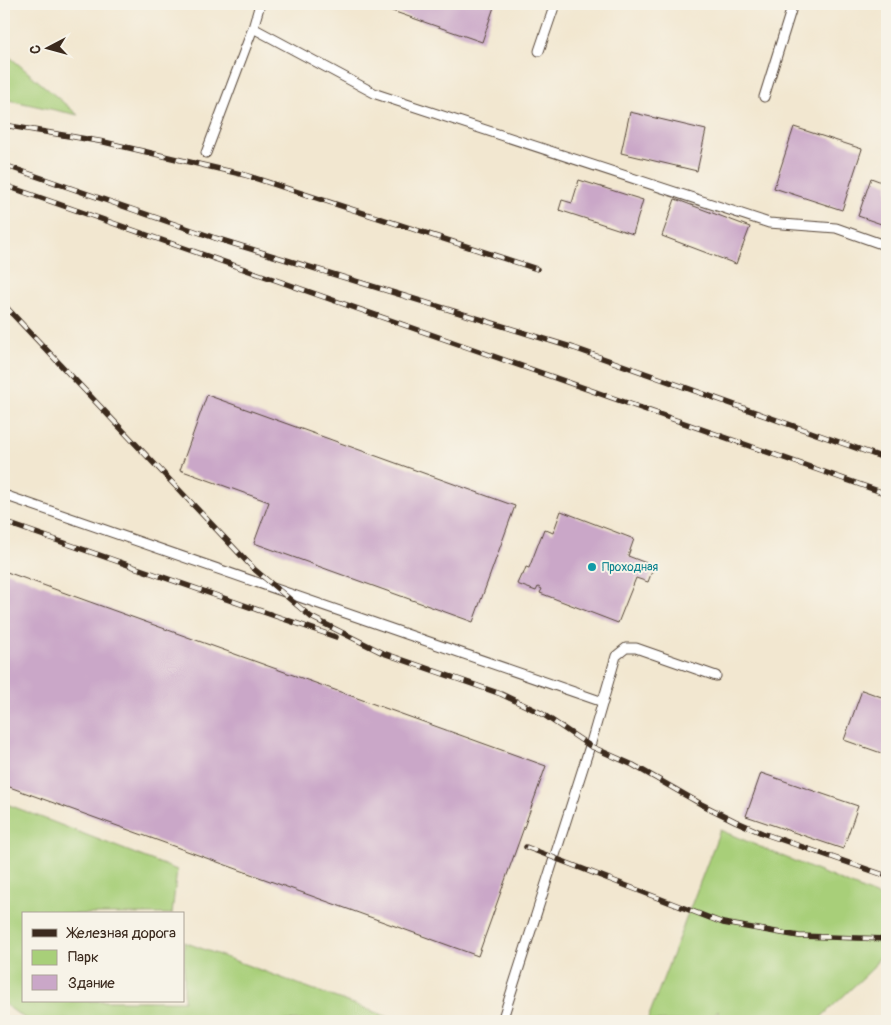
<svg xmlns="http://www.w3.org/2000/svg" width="891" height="1025" viewBox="0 0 891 1025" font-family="Pangolin,sans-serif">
  <rect width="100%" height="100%" fill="#f7f3e8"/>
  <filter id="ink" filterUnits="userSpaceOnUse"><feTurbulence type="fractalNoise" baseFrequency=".02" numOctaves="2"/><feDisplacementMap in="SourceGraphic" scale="10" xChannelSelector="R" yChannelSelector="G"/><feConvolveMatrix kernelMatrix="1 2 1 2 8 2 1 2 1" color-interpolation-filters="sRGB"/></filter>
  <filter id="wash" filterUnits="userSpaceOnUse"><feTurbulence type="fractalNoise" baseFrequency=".0096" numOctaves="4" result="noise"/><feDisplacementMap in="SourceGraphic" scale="20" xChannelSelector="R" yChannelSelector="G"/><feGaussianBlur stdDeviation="1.12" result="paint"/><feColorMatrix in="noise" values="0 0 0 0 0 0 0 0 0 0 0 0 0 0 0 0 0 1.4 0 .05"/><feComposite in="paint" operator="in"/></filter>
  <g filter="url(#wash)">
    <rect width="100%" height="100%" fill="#f2e7d0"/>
    <g fill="#a8cf79" stroke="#727c4c">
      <polygon points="4,52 78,115 4,99"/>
      <polygon points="4,803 177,870 172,914 24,914 24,1001 184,1001 184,942 399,1021 27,1020 4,1004"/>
      <polygon points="720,830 887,900 887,946 871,970 817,1021 719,1021 718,1010 711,1021 647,1021"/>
    </g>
    <g id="blocks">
      <g fill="#caa7c8">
        <polygon points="372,4 495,4 482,42"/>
        <polygon points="630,112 706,130 697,171 621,153"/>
        <polygon points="794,127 862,149 842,210 774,188"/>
        <polygon points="871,178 887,184 887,226 858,216"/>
        <polygon points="579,180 643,200 633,234 559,210 562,200 572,203"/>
        <polygon points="675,199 750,227 736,264 662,236"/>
        <polygon points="207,395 515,506 473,622 254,543 269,502 180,470"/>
        <polygon points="561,511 634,539 628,556 654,566 648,582 636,578 618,623 540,593 542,589 538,587 536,591 517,584 521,575 523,575 526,567 529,568 544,529 553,533"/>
        <polygon points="4,571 546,766 478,956 4,785"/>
        <polygon points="862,690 887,699 887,755 844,740"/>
        <polygon points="761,773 858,806 843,849 746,816"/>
      </g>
    </g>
  </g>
  <g filter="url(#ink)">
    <use href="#blocks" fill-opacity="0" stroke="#564639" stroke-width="1"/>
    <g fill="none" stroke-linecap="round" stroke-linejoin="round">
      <g stroke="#564639" stroke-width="11">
        <g id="service">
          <polyline points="253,28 376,94 769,223 836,228 887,246"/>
          <polyline points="539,51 555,4"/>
          <polyline points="764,97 793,4"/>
          <polyline points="206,153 253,28 260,4"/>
          <polyline points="4,495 603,702"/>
          <polyline points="502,1021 590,746 616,656 626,648 636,648 716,676"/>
        </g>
      </g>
      <use href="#service" stroke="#fff" stroke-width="9"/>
      <g stroke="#3b2a1e" stroke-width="5.5">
        <g id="rail">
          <polyline points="4,125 104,142 245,175 537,269"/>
          <polyline points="4,165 215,238 574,348 887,459"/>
          <polyline points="4,185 887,494"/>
          <polyline points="4,305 254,569 311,617 383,653 501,694 541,713 590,746 633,765 701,804 735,821 762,833 887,876"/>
          <polyline points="4,522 336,637"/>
          <polyline points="526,847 723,923 799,936 887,939"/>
        </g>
      </g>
      <use href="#rail" stroke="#f7f3e8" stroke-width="4" stroke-dasharray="11" stroke-linecap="butt"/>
    </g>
  </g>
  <circle fill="#0f9aa8" stroke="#f7f3e8" stroke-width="2" cx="592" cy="567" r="5"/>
  <g text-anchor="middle" stroke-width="4" stroke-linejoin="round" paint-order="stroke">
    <g font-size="12" fill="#0d838f" stroke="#f7f3e8" text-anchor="start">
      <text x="602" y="571">Проходная</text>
    </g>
  </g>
  <rect width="891" height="1025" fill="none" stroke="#f7f3e8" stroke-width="20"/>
  <rect x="22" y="912" width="162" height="90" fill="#f7f3e8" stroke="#aca397"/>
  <rect x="32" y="929" width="25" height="8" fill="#3b2a1e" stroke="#aca397"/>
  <text x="68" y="938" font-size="15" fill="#3b2a1e">Железная дорога</text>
  <rect x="32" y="950" width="25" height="15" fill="#a8cf79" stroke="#aca397"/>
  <text x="68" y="962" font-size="15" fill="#3b2a1e">Парк</text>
  <rect x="32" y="975" width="25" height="15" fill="#caa7c8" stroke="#aca397"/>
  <text x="68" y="988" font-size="15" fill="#3b2a1e">Здание</text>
  <g transform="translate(48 48) rotate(264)" stroke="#f7f3e8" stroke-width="4" paint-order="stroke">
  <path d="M0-4L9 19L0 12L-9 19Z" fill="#3b2a1e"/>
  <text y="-8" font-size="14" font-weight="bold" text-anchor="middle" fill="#3b2a1e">С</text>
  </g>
</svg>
